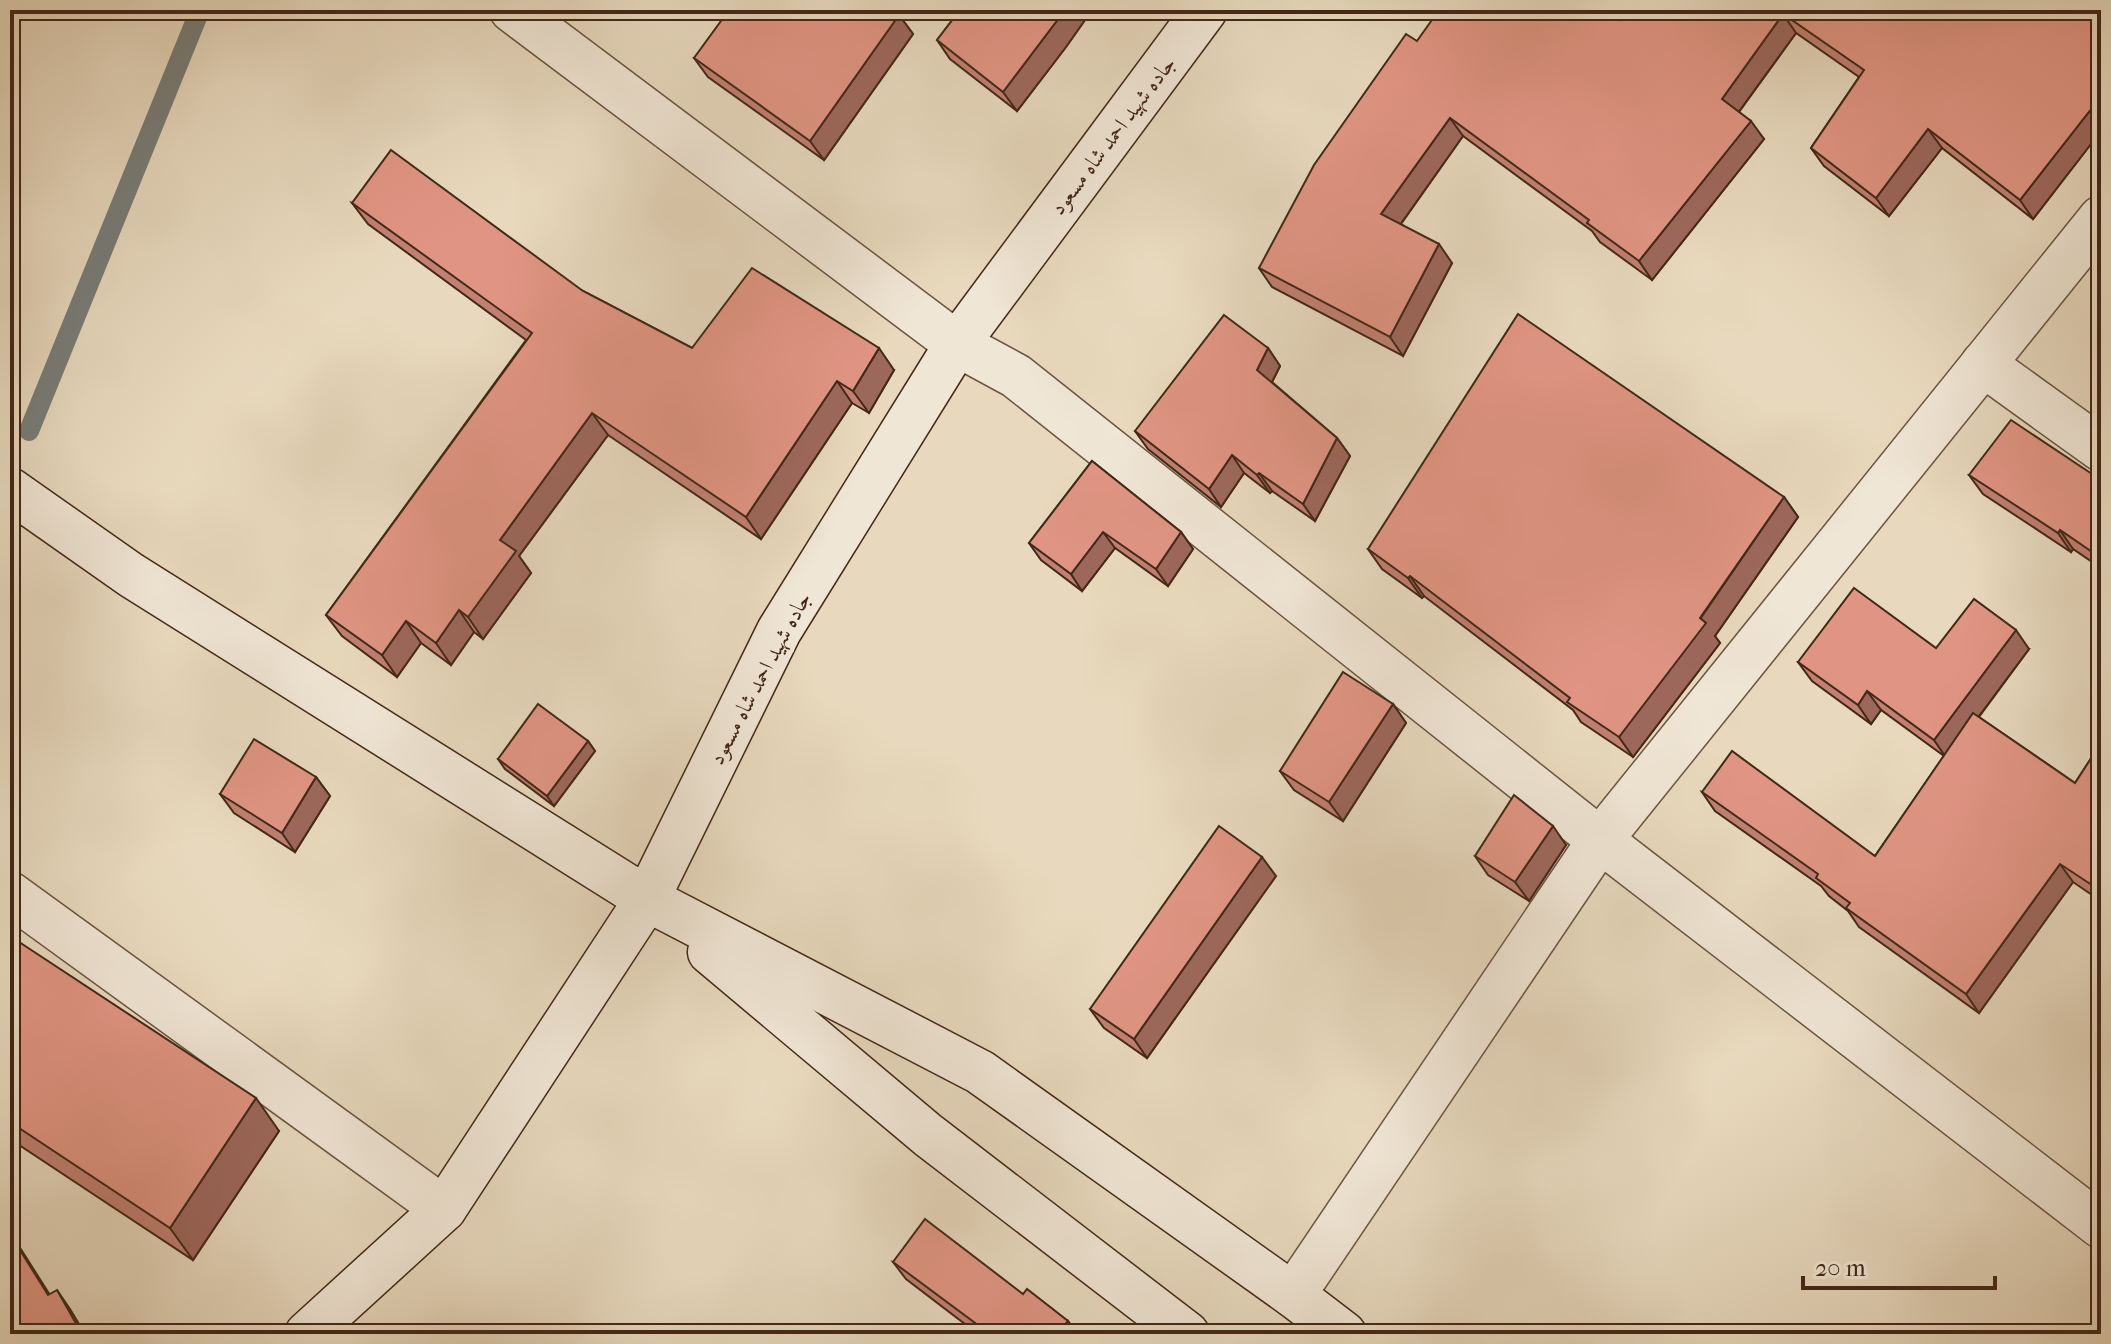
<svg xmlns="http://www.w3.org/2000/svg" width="2111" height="1344" viewBox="0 0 2111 1344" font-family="'IM FELL French Canon',Amiri,serif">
  <rect width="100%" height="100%" fill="#e8d9be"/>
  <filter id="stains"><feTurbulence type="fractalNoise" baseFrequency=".0025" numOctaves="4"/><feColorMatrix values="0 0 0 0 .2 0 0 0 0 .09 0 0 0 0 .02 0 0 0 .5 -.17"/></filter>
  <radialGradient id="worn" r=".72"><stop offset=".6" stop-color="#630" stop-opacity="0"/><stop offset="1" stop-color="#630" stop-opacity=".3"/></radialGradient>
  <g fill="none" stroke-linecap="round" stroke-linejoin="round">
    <polyline stroke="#787e7a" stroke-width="20" points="29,431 200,10"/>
    <g stroke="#6c5441" stroke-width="47">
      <g id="street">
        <polyline points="512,10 957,344 1016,376 1600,840 2101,1226"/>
        <polyline points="1983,364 2101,449"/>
        <polyline points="10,894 444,1209"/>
        <polyline points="1293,1295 1600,840 2101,218"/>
      </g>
    </g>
    <g stroke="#432817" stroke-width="47">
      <g id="secondary">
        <polyline points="10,490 131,575 647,899 980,1072 1293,1295 1344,1334"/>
        <polyline points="710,952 928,1135 1187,1334"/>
        <polyline points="307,1334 444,1209 647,899 779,631 957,344 1205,10"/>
      </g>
    </g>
    <use href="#street" stroke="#f0e6d5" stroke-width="44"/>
    <use href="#secondary" stroke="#f0e6d5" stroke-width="44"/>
  </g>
  <g fill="#c18072" stroke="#432817" stroke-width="2">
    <polygon points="960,10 1092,10 1066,47 1017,111 950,59 937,40"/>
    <polygon points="1626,10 2101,10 2101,131 2033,219 1942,148 1889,216 1824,166 1811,148 1859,77 1796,33 1739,112 1764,139 1652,280 1600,242 1592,231 1463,136 1401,224 1452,263 1403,356 1272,287 1259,268 1417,41 1619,20"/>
    <polygon points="899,15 913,34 824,160 708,77 694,58"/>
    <polygon points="352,203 583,291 692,348 894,370 869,413 852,403 761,539 608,435 519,556 531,573 483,639 474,632 451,665 421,643 397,677 342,636 326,615 526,340 368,224"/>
    <polygon points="1268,348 1280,366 1272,382 1337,438 1350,456 1315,521 1272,491 1270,493 1244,473 1221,507 1148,449 1135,431"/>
    <polygon points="1092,461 1181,532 1193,549 1168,586 1115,548 1082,591 1041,560 1029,543"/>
    <polygon points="1969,475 2095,476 2101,483 2101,568 2073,549 2071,552 1983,494"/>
    <polygon points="1784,497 1798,517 1715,636 1720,643 1633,757 1581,722 1573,710 1424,596 1422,598 1382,569 1368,549"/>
    <polygon points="1936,648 2029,649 1979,717 2075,783 2101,743 2101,901 2073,882 1979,1013 1859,927 1848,911 1829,896 1821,886 1715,811 1702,792 1875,856 1944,756 1881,710 1871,724 1812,681 1798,662"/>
    <polygon points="1393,704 1406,723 1343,821 1294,790 1280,771"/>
    <polygon points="588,741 595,751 554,806 505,769 498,759"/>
    <polygon points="316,777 330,796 295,852 234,813 220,794"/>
    <polygon points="1566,845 1529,901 1488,875 1475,856"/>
    <polygon points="1276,876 1147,1058 1104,1028 1090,1009"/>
    <polygon points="10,936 279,1131 193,1260 10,1139"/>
    <polygon points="893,1262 1023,1294 1068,1321 1077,1334 978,1334 906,1279"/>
  </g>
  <g fill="#9d685c" stroke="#432817" stroke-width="2">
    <polygon points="1065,10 1092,10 1066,47 1017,111 1003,92"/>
    <polygon points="1783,14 1796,33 1735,117 1722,99"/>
    <polygon points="899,15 913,34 824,160 810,141"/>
    <polygon points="2101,99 2101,119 2094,109"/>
    <polygon points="2092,108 2101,121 2101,131 2033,219 2020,200"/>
    <polygon points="1450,118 1463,136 1395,232 1381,214"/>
    <polygon points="1751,121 1764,139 1652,280 1639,261"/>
    <polygon points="1928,129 1942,148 1889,216 1876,198"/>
    <polygon points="1439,244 1452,263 1403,356 1390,337"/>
    <polygon points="879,348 894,370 869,413 853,391"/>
    <polygon points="1268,348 1280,366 1269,388 1257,370"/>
    <polygon points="837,381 852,403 761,539 746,517"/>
    <polygon points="592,413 608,435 519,556 531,573 483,639 468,617 500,540"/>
    <polygon points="1337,438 1350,456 1315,521 1303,504"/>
    <polygon points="1232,455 1244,473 1221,507 1209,489"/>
    <polygon points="1259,473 1272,491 1270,493 1257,475"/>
    <polygon points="1784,497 1798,517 1715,636 1720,643 1633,757 1619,737"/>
    <polygon points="2060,530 2073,549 2071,552 2058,533"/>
    <polygon points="1103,532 1115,548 1082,591 1071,574"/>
    <polygon points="1181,532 1193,549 1168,586 1156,569"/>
    <polygon points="1410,576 1424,596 1422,598 1408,578"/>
    <polygon points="459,610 474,632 451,665 436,643"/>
    <polygon points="406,621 421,643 397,677 382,655"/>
    <polygon points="2016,630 2029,649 1947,759 1934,740"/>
    <polygon points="1867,691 1881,710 1871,724 1858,705"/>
    <polygon points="1393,704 1406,723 1343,821 1329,802"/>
    <polygon points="588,741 595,751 554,806 547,796"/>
    <polygon points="316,777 330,796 295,852 282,833"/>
    <polygon points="1553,826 1566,845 1529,901 1515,882"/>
    <polygon points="1262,857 1276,876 1147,1058 1134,1039"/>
    <polygon points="2060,864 2073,882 1979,1013 1966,994"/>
    <polygon points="256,1098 279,1131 193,1260 170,1228"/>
    <polygon points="10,1232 62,1314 10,1234"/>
    <polygon points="57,1290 70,1309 85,1334 82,1334"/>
    <polygon points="1068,1321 1077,1334 1060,1334 1059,1332"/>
  </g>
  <g fill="#e09584" stroke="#432817" stroke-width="2">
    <polygon points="729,10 893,10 899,15 810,141 694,58"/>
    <polygon points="960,10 1065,10 1003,92 937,40"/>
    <polygon points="1439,10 1605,10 1619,20 1626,10 2101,10 2101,99 2094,109 2092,108 2020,200 1928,129 1876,198 1811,148 1864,70 1783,14 1722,99 1751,121 1639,261 1587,223 1589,220 1450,118 1381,214 1439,244 1390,337 1259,268 1314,165 1406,34 1417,41"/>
    <polygon points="391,150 583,291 692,348 752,268 879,348 853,391 837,381 746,517 592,413 500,540 516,551 468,617 459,610 436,643 406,621 382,655 326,615 532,333 352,203"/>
    <polygon points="1518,314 1784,497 1700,618 1706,623 1619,737 1567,702 1570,698 1410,576 1408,578 1368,549"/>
    <polygon points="1224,315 1268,348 1257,370 1337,438 1303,504 1259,473 1257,475 1232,455 1209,489 1135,431"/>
    <polygon points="2011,420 2095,476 2094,478 2101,483 2101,558 2060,530 2058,533 1969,475"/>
    <polygon points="1092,461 1181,532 1156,569 1103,532 1071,574 1029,543"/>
    <polygon points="1854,588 1936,648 1974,599 2016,630 1934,740 1867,691 1858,705 1798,662"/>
    <polygon points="1343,672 1393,704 1329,802 1280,771"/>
    <polygon points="538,704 588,741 547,796 498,759"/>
    <polygon points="1973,713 2075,783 2101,743 2101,891 2060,864 1966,994 1846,908 1850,903 1816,878 1818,874 1702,792 1732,751 1875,856"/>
    <polygon points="254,739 316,777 282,833 220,794"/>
    <polygon points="1514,795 1553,826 1515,882 1475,856"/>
    <polygon points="1219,826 1262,857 1134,1039 1090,1009"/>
    <polygon points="10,936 256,1098 170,1228 10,1122"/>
    <polygon points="925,1219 1023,1294 1027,1289 1068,1321 1059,1332 1061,1334 990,1334 893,1262"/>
    <polygon points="10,1234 48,1295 57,1290 82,1334 10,1334"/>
    <polygon points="679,1329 680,1334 647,1334"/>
  </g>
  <g text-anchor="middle" stroke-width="8" stroke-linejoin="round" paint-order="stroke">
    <g font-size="22" fill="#432817" stroke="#f0e6d5">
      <text transform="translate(1112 135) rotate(-53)" y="8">جاده شهيد احمد شاه مسعود</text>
      <text transform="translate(759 678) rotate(-62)" y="8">جاده شهيد احمد شاه مسعود</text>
    </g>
  </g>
  <rect width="2111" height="1344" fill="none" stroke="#e8d9be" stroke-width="40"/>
  <rect x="12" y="12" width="2087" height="1320" fill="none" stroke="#432817" stroke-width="4"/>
  <rect x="20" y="20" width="2071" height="1304" fill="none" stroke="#432817" stroke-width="2"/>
  <path d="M1803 1276v12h192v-12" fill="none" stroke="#432817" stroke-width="4"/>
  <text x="1815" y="1276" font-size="24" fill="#432817" stroke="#f0e6d5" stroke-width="6" paint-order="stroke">20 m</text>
  <rect width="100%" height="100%" filter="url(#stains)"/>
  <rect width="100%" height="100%" fill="url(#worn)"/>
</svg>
